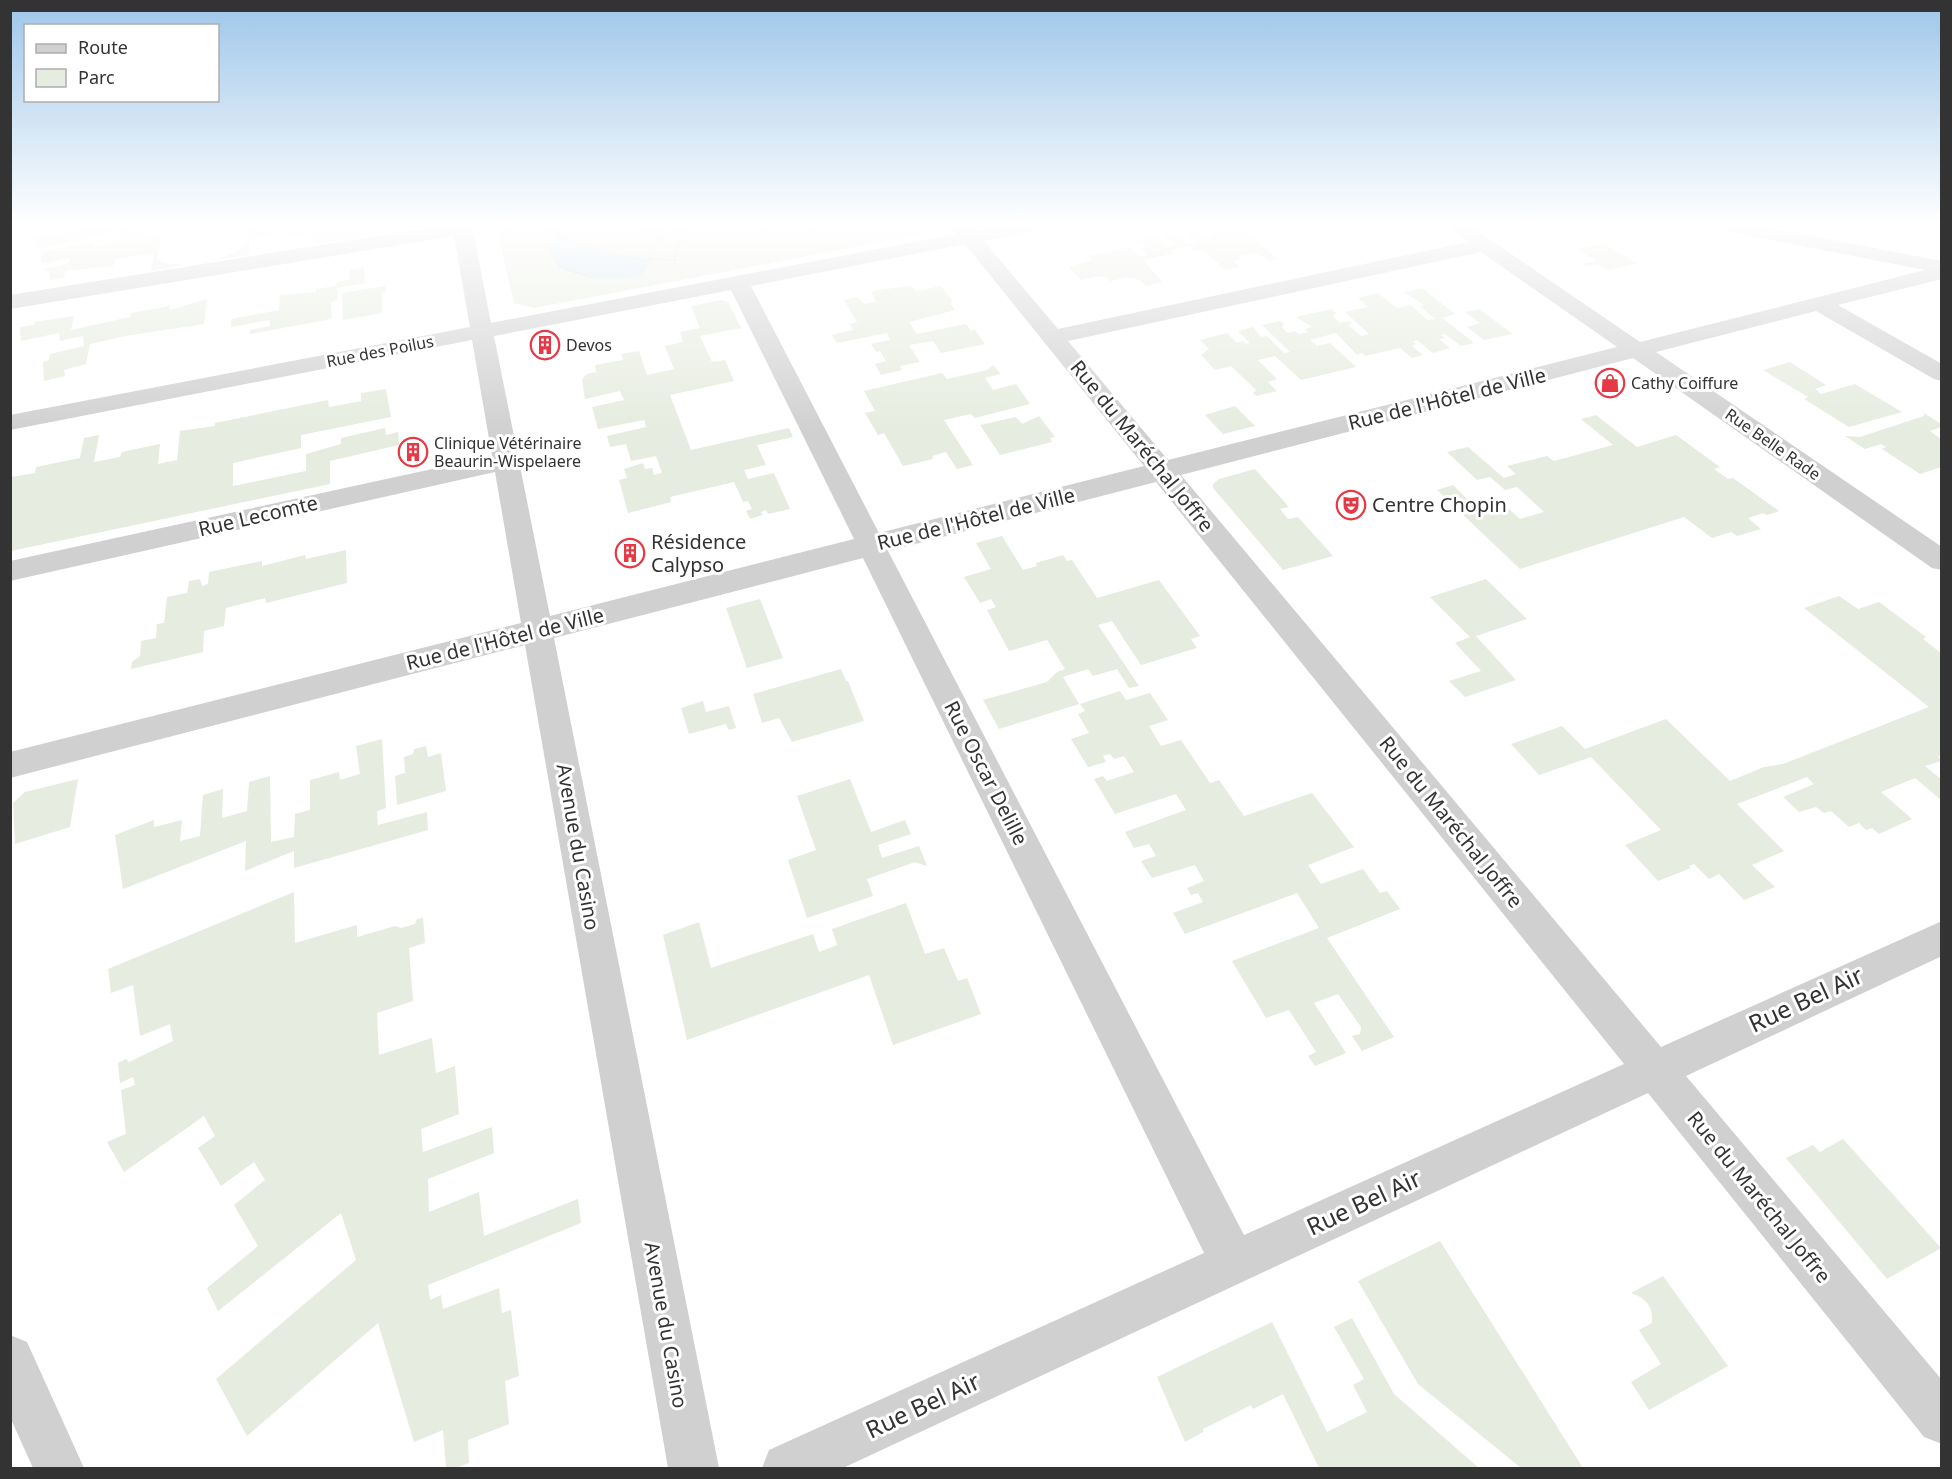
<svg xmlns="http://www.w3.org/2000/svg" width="1952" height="1479" viewBox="0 0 1952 1479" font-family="'Noto Sans',sans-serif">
  <rect width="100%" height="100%" fill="#fff"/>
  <g fill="#e6ecdf">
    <polygon points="108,225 109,227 150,225 146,226 145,238 157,236 159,225 163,225 157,259 164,263 186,265 151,271 154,253 115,259 113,266 66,271 63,278 50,280 49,270 44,271 45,269 70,263 70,258 41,264 41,253 93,242 95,247 118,242 120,231 36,249 35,236 54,233 54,237 74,230"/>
    <polygon points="249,225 389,225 389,231 314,244 313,233 282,238 282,226 271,228 270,236 250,239 249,255 215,260 232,254 246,244"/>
    <polygon points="496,225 931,225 923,234 534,308 514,303"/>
    <path d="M 1203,225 L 1238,225 L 1278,259 L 1268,261 L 1258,253 L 1238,256 L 1240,259 L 1233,261 L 1240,267 L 1225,270 L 1203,250 L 1195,251 L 1189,246 L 1171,250 L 1174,253 L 1144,260 L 1162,282 L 1146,286 C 1134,273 1126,278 1110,281 C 1103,273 1091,278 1081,280 L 1069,267 L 1093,260 L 1089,256 L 1131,247 L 1139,256 L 1147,255 L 1141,248 L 1145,247 L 1138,240 L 1156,236 L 1167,247 L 1175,244 L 1161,236 L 1175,233 L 1188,244 L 1196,243 L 1184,231 L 1194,229 L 1204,239 L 1215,236 Z"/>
    <polygon points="1604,243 1637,264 1607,270 1597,264 1586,266 1582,264 1596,261 1578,249"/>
    <polygon points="364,267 365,283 337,288 337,300 331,302 332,319 250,334 250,330 270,326 270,320 231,327 231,319 279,310 280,295 316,292 316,289 336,286 337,282 349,280 350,270"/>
    <polygon points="385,286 386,292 382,293 382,313 343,320 342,293"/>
    <polygon points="910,286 917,291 941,286 953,302 950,303 955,310 909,322 917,334 966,324 971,331 975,330 985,344 941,353 933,341 909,345 920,362 900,366 902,370 881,375 875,364 886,361 880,351 876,352 871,344 890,340 887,333 837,343 832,335 853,330 850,324 857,322 844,300 858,297 864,304 876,302 871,291"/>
    <polygon points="1422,288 1455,314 1442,318 1474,343 1461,346 1445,334 1441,335 1445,338 1439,339 1450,348 1433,353 1417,340 1413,342 1416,344 1412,346 1423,355 1412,358 1400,348 1365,356 1362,353 1357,355 1336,333 1310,340 1317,346 1330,343 1356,367 1301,380 1275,356 1258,360 1277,379 1268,382 1277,391 1256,396 1253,393 1256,390 1231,366 1215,370 1201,355 1209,349 1200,340 1227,333 1237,343 1243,341 1246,344 1250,343 1238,331 1253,327 1261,337 1267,336 1284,353 1290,352 1262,325 1280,321 1284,324 1282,327 1287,333 1295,331 1299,334 1308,332 1305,329 1312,327 1296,317 1332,309 1336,313 1333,316 1340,323 1349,321 1352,323 1348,325 1361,336 1369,334 1345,312 1368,307 1358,298 1378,293 1397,308 1410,305 1428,320 1435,319 1421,307 1424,305 1404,292"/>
    <path d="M 207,299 L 204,324 L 125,336 L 90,344 L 86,364 L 64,370 L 65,376 L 44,381 L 43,362 L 49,360 L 50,354 L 84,346 L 83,336 L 60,341 L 59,333 L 21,341 L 20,327 L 34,325 L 35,322 L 74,316 L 71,330 L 130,317 L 131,313 L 170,306 L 169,310 C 183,307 193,302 207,299 Z"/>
    <polygon points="721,300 728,302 741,328 700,336 712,362 725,360 734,381 670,395 691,450 789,428 793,437 757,445 766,465 744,470 748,479 774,473 790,509 768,514 766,510 761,512 763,515 750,519 746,511 752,509 748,501 743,502 734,482 670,497 671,502 628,513 619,480 627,478 624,469 643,463 645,469 652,468 654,475 662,473 656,456 631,461 626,444 610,447 607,436 646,427 644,420 598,429 592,407 624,400 620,391 585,399 582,379 587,374 596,372 595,365 623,360 621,354 639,351 647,375 674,369 665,346 683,342 680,332 700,328 691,306"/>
    <polygon points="1479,309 1513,334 1484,340 1467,327 1480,323 1465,312"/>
    <polygon points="1790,362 1826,385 1815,389 1821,394 1855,384 1902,412 1849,427 1804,399 1808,397 1763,370"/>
    <polygon points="993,365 1001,374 985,378 993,390 1016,384 1030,404 975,418 971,414 944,420 973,465 957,469 946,452 932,456 933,459 903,466 884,433 878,435 865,413 875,411 864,391 942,373 947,379 987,370"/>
    <polygon points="386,389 391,417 301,435 301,448 233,463 233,486 306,471 306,454 341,444 341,438 385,428 386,435 398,432 399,445 330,461 330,484 11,551 11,477 35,473 36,467 80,458 84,438 99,435 94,462 120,457 122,452 160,444 158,464 177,460 180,431 215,426 215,423 328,400 329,407 361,401 361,393"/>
    <polygon points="1235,406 1255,426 1223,434 1205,415"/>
    <polygon points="1924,413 1941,424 1941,427 1930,431 1941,439 1941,467 1920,474 1882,449 1886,447 1881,444 1865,449 1845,436 1860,437 1924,416"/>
    <polygon points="1596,415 1637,447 1676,435 1720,467 1714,469 1728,479 1733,478 1779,511 1767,515 1763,513 1748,518 1761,529 1737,536 1731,532 1712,538 1684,517 1520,569 1437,490 1453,485 1477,509 1500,501 1520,519 1544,512 1517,487 1505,490 1490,477 1477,480 1447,452 1468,447 1504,478 1516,474 1507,466 1547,456 1554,461 1613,445 1581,419"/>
    <polygon points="1039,416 1055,437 1050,438 1052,442 1000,455 980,425 1016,417 1022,424"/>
    <polygon points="1255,469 1289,507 1280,509 1288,519 1298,517 1333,556 1283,570 1213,488 1213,484 1219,479"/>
    <polygon points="1002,536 1023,570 1037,566 1036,563 1063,555 1067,561 1072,560 1097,598 1159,580 1200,636 1191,639 1197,648 1141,665 1112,621 1098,625 1139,686 1129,688 1117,669 1093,676 1088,669 1063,677 1079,704 999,729 983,700 1047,682 1057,672 1065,669 1047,640 1009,651 987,610 996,607 991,599 980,603 964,577 991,569 976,543"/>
    <polygon points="346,550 347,583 266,603 265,598 226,608 224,626 204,631 203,652 131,669 132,662 140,656 141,641 156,638 157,624 164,623 167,597 187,593 189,581 200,579 202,586 208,584 209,572 262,561 262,566 305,555 306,559"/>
    <polygon points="1486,579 1527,619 1476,636 1516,680 1465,697 1449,681 1481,671 1455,643 1470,637 1430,597"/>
    <polygon points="1839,596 1858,609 1879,602 1926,637 1923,639 1941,653 1942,755 1938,756 1941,761 1925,766 1941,779 1941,800 1915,778 1881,792 1912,819 1879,834 1872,828 1866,830 1859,823 1849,827 1831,811 1824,813 1816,807 1799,812 1783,797 1814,784 1807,777 1737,804 1784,851 1752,865 1775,887 1744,900 1719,874 1709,879 1694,864 1689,866 1691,868 1658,881 1625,845 1661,830 1591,757 1539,775 1511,744 1562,726 1585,749 1666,719 1730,781 1764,767 1783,764 1929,707 1804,608"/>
    <polygon points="760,599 783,658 747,668 726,608"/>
    <polygon points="841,669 846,681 848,681 864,721 792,742 779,718 762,723 753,694"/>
    <polygon points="1120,691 1126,700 1150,693 1168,720 1149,726 1161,746 1181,740 1210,783 1219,780 1244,816 1312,793 1354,847 1308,865 1321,884 1363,869 1380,893 1387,891 1400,909 1327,938 1394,1037 1362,1051 1352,1036 1360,1034 1361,1027 1338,994 1314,1003 1346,1053 1315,1066 1308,1056 1316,1052 1289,1010 1266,1018 1232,961 1319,928 1297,893 1185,934 1173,913 1203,902 1198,893 1191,895 1187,888 1204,881 1195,865 1152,878 1141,861 1156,856 1149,844 1134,848 1125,832 1186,810 1176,794 1115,814 1094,779 1103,776 1107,781 1134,772 1124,756 1114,759 1110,754 1103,756 1106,762 1088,767 1071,739 1089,733 1078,714 1085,711 1080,704"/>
    <polygon points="703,701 706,712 729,706 736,728 729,730 726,724 689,734 681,708"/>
    <polygon points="382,739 386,808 377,811 378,825 427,812 428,830 294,868 294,851 245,871 246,841 123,889 115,835 154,820 154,827 182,820 180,841 200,836 203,795 223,789 222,818 247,811 249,782 270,776 271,842 294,837 295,814 310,810 310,780 339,772 340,780 360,774 356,746"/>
    <polygon points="426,746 428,757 441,753 446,791 397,805 395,776 405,773 404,757 413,754 414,749"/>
    <polygon points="78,779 70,827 15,844 13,803 25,792"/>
    <polygon points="850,779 871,832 905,820 911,834 878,845 882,858 919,846 927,866 915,862 867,879 873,896 807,918 788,860 816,850 797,796"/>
    <polygon points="294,892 295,943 357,925 357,937 395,926 401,928 415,924 417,919 423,918 425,943 409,948 413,1001 377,1013 379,1055 432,1038 436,1073 455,1066 459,1114 421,1129 423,1152 492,1127 494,1153 428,1179 429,1212 479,1192 484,1236 578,1199 581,1223 428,1285 430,1300 441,1295 443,1309 499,1288 502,1313 511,1310 519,1376 505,1381 509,1424 468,1440 469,1463 456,1468 446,1468 443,1430 414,1442 378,1323 247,1436 216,1379 356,1260 341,1213 218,1311 207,1288 258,1246 234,1205 265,1180 254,1162 221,1186 198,1148 215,1136 204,1116 124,1172 107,1142 126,1134 121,1090 135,1085 133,1077 120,1083 118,1063 126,1059 129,1062 173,1041 170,1024 140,1036 133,985 111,993 108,969"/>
    <polygon points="906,903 925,954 944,948 958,981 967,978 981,1014 893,1045 869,975 687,1040 663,935 699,922 711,968 813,934 819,952 837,945 832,929"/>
    <polygon points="1843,1139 1941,1248 1887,1279 1786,1158 1813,1145 1820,1152"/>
    <polygon points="1440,1241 1583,1468 1521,1468 1418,1384 1358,1281"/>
    <path d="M 1663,1276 L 1728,1366 L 1649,1410 L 1631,1382 L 1661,1364 L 1639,1330 L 1652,1323 C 1653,1306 1647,1299 1631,1293 Z"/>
    <polygon points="1352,1318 1394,1394 1479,1468 1319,1468 1283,1394 1253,1409 1251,1405 1203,1429 1203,1432 1185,1442 1157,1377 1272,1322 1327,1432 1367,1412 1353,1385 1364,1379 1334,1327"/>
  </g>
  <path fill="#cfe2ee" d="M 637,225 L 654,225 L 666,233 L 642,276 C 616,278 587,281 562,268 C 558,265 554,257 551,252 L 558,236 C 587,250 615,255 647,259 L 658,244 L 653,237 Z"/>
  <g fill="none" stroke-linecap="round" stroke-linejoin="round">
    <g stroke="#cdcdcd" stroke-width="2" stroke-dasharray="2 2" stroke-linecap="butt">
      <path d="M 545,225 C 585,255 630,259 678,260"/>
      <polyline points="558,234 550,252 560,267 593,278"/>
      <polyline points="799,238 822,225"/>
      <polyline points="674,261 682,236 680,225"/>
    </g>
    <g fill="#d0d0d0" fill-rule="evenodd">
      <path d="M 445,225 L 472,225 L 491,323 L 956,234 L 950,225 L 971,225 L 975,230 L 1003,225 L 1043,225 L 1040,229 L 984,241 L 1058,329 L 1468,242 L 1446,225 L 1469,225 L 1640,342 L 1925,270 L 1725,231 L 1718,229 L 1715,225 L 1755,225 L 1942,261 L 1942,279 L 1838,305 L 1942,364 L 1942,381 L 1934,379 L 1816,311 L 1656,352 L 1942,547 L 1942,570 L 1932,568 L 1633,358 L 1181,475 L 1661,1047 L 1942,921 L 1942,956 L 1686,1076 L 1942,1380 L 1942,1444 L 1924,1437 L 1648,1093 L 843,1468 L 762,1468 L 769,1450 L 1204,1253 L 863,558 L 554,638 L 719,1468 L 668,1468 L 525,645 L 10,778 L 10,752 L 521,623 L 495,472 L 10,581 L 10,561 L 492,456 L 472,340 L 10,430 L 10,415 L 470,327 L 454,236 L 10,309 L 10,295 ZM 965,244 L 1144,466 L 879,533 L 751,286 ZM 1481,252 L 1617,347 L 1168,460 L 1068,341 ZM 731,290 L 854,539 L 550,616 L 494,336 ZM 1156,482 L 1624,1064 L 1244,1235 L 888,551 Z"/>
      <polygon points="10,1335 27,1342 84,1468 33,1468 10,1417"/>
    </g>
  </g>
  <linearGradient id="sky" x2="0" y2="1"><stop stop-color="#9ec6ea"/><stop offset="0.52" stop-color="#fff"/><stop offset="1" stop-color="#fff" stop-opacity="0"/></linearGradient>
  <rect width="1952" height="432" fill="url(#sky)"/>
  <defs>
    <g id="building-ring" transform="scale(1.5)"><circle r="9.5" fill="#fff" stroke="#e63946" stroke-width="1.5"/><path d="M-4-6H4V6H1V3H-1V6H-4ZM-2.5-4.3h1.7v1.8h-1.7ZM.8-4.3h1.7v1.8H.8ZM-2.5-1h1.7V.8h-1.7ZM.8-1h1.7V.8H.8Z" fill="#e63946"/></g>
    <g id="shop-ring" transform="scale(1.5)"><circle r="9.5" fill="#fff" stroke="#e63946" stroke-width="1.5"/><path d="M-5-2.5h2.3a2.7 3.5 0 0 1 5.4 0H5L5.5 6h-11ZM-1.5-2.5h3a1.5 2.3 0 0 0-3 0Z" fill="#e63946"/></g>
    <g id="theatre-ring" transform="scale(1.5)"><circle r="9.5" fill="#fff" stroke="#e63946" stroke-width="1.5"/><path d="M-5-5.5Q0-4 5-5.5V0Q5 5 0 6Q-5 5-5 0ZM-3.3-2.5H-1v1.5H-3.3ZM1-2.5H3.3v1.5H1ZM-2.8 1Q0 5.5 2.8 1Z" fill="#e63946"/></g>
  </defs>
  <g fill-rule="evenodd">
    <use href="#building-ring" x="545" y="345"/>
    <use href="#shop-ring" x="1610" y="383"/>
    <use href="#building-ring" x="413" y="452"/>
    <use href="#theatre-ring" x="1351" y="505"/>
    <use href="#building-ring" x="630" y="553"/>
  </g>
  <g text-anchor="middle" stroke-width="6" stroke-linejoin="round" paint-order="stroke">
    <g font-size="16" fill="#333" stroke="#fff" text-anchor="start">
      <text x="566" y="351">Devos</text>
      <text x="1631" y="389">Cathy Coiffure</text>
      <text x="434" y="449">Clinique Vétérinaire<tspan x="434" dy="18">Beaurin-Wispelaere</tspan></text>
    </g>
    <g font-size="16" fill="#333" stroke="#fff">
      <text transform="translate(380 351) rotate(-11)" y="6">Rue des Poilus</text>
      <text transform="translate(1773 444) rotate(35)" y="6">Rue Belle Rade</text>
    </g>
    <g font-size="20" fill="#333" stroke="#fff">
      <text transform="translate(1447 399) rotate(-14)" y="7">Rue de l'Hôtel de Ville</text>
      <text transform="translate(1142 446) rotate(51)" y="7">Rue du Maréchal Joffre</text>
      <text transform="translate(258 516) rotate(-13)" y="7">Rue Lecomte</text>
      <text transform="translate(976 519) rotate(-14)" y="7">Rue de l'Hôtel de Ville</text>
      <text transform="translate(505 639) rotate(-14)" y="7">Rue de l'Hôtel de Ville</text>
      <text transform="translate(986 773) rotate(63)" y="7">Rue Oscar Delille</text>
      <text transform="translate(1451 822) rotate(51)" y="7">Rue du Maréchal Joffre</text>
      <text transform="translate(578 847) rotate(80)" y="7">Avenue du Casino</text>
      <text transform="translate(1759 1197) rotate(51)" y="7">Rue du Maréchal Joffre</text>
      <text transform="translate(666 1325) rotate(80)" y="7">Avenue du Casino</text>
    </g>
    <g font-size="20" fill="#333" stroke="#fff" text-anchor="start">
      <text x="1372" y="512">Centre Chopin</text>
      <text x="651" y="549">Résidence<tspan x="651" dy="23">Calypso</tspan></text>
    </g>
    <g font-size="24" fill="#333" stroke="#fff">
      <text transform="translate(1806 1000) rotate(-25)" y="8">Rue Bel Air</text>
      <text transform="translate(1364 1203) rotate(-25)" y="8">Rue Bel Air</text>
      <text transform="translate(923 1406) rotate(-25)" y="8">Rue Bel Air</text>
    </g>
  </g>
  <rect width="1952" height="1479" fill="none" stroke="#333333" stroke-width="24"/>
  <rect x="24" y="24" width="195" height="78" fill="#ffffff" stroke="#adadad" stroke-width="1.5"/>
  <rect x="36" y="44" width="30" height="9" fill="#d0d0d0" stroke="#adadad" stroke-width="1.5"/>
  <text x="78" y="54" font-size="18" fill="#333333">Route</text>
  <rect x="36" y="69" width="30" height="18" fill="#e6ecdf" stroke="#adadad" stroke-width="1.5"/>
  <text x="78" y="84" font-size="18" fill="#333333">Parc</text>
</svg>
